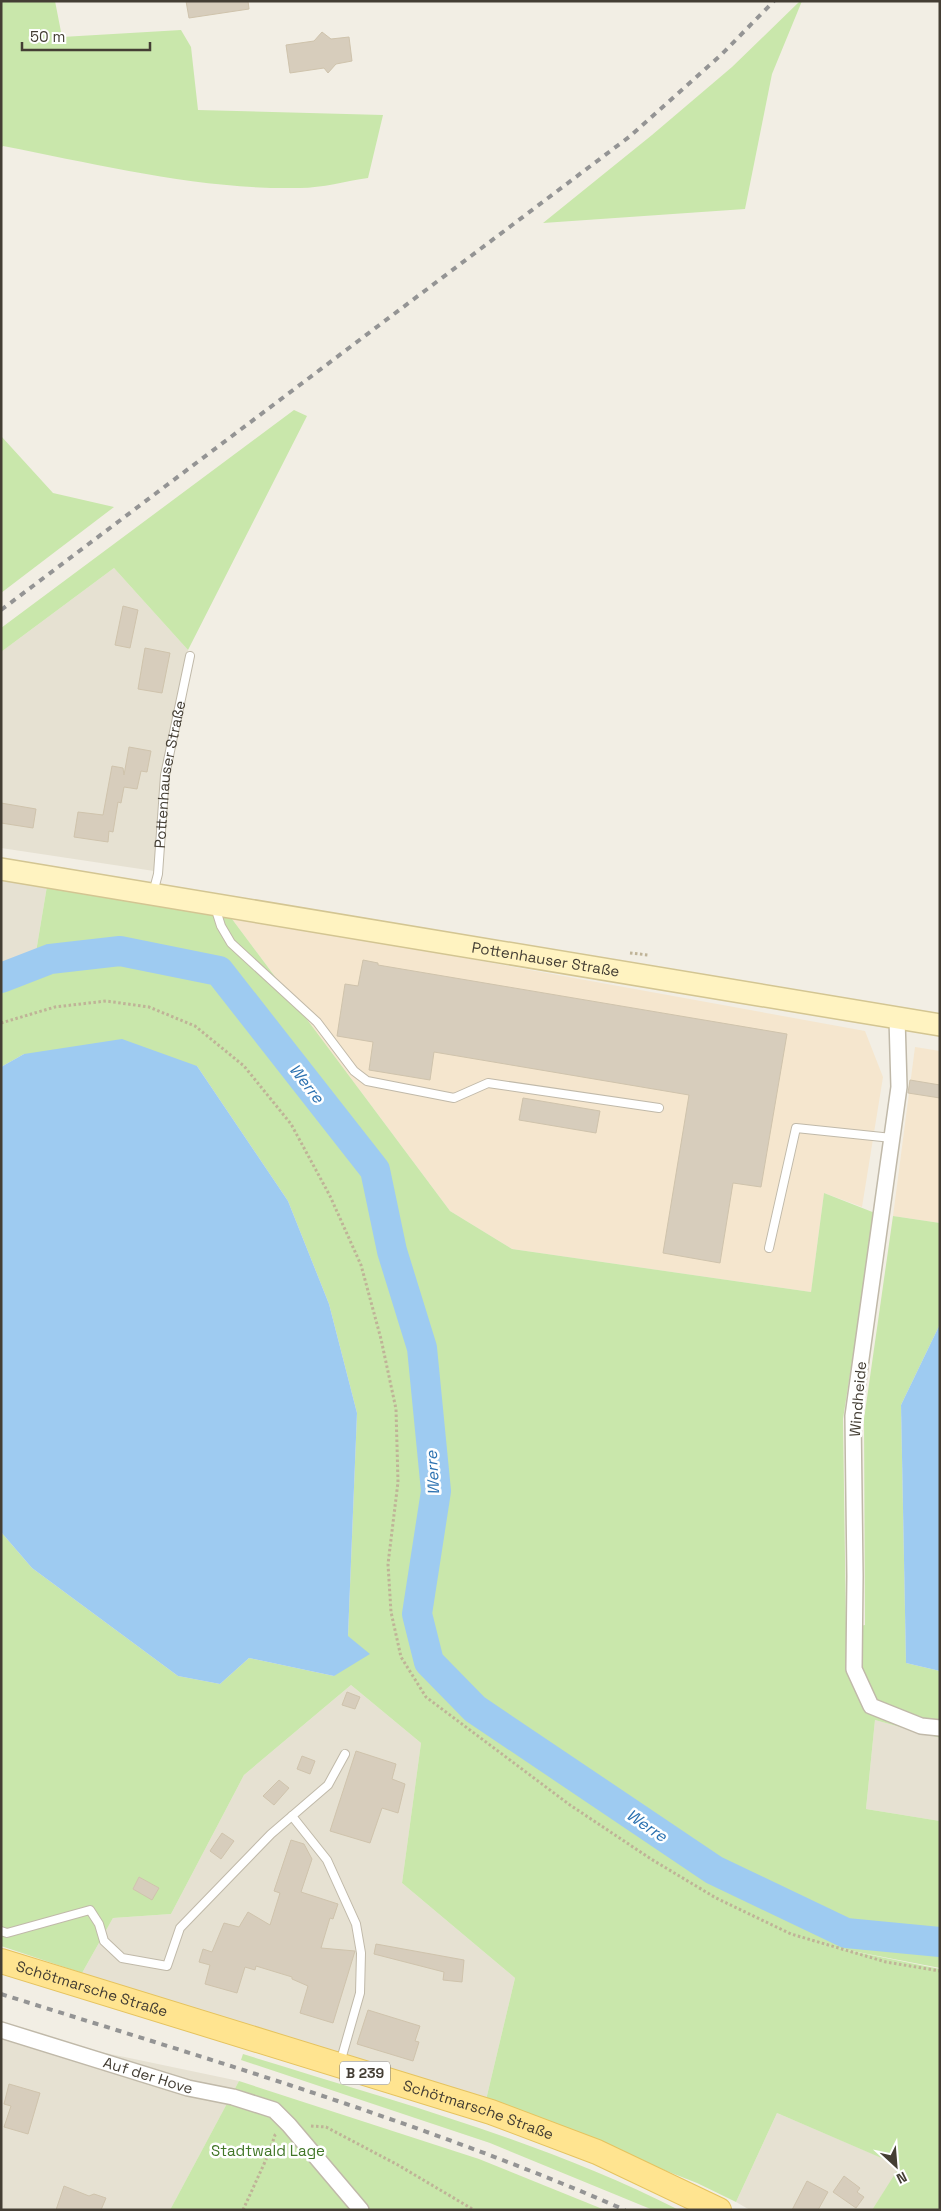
<svg xmlns="http://www.w3.org/2000/svg" width="941" height="2211" viewBox="0 0 941 2211" font-family="'Space Grotesk',sans-serif">
  <rect width="100%" height="100%" fill="#f2eee4"/>
  <g fill="#e6e1d2">
    <polygon points="114,568 188,650 154,871 1,848 1,652"/>
    <polygon points="1,877 47,886 35,958 1,967"/>
    <polygon points="351,1685 421,1743 402,1883 515,1978 486,2100 82,1973 113,1918 171,1914 244,1775"/>
    <polygon points="875,1720 940,1738 940,1821 866,1809"/>
    <polygon points="1,2025 72,2046 239,2081 170,2210 1,2210"/>
    <polygon points="777,2113 901,2166 872,2210 750,2210 736,2202"/>
  </g>
  <g fill="#f5e6ce">
    <polygon points="229,915 865,1031 883,1077 862,1207 824,1193 811,1292 512,1249 450,1211"/>
    <polygon points="915,1047 940,1051 940,1223 893,1216"/>
  </g>
  <g fill="#c9e7ab" fill-rule="evenodd">
    <path d="M 1,1 L 55,1 L 62,37 L 181,30 L 191,47 L 198,110 L 383,115 L 368,178 C 346,181 322,188 300,188 C 200,190 101,165 3,146 L 1,148 Z"/>
    <polygon points="800,1 802,1 772,74 745,209 543,223 652,135 732,67"/>
    <polygon points="294,410 307,416 188,650 114,568 1,652 1,628"/>
    <polygon points="1,436 53,493 114,507 1,593"/>
    <path d="M 47,886 L 229,915 L 450,1211 L 512,1249 L 811,1292 L 824,1193 L 875,1213 L 843,1419 L 846,1629 L 865,1625 L 864,1419 L 893,1216 L 940,1223 L 940,1324 L 901,1405 L 906,1663 L 940,1671 L 940,1738 L 875,1720 L 866,1809 L 940,1821 L 940,1968 L 816,1944 L 940,1969 L 940,2210 L 872,2210 L 900,2166 L 777,2113 L 736,2202 L 697,2183 L 486,2100 L 515,1978 L 402,1883 L 421,1743 L 351,1685 L 244,1775 L 171,1914 L 113,1918 L 82,1973 L 1,1946 L 1,1532 L 32,1568 L 178,1676 L 220,1684 L 249,1658 L 334,1676 L 348,1636 L 357,1413 L 329,1304 L 288,1201 L 197,1066 L 24,1054 L 1,1067 L 1,967 L 35,958 ZM 139,1877 L 159,1888 L 152,1899 L 133,1889 Z"/>
    <path d="M 243,2054 C 390,2100 541,2140 679,2210 L 653,2210 L 490,2143 L 241,2060 Z"/>
    <polygon points="239,2081 479,2159 605,2210 170,2210"/>
  </g>
  <g fill="#9ecbf1">
    <polygon points="122,1039 197,1066 288,1201 329,1304 357,1413 348,1636 370,1654 334,1676 249,1658 220,1684 178,1676 32,1568 1,1532 1,1067 24,1054"/>
    <polygon points="940,1324 940,1671 906,1663 901,1405"/>
  </g>
  <g fill="none" stroke-linecap="round" stroke-linejoin="round">
    <polyline stroke="#9ecbf1" stroke-width="30" points="1,978 50,959 120,951 219,971 375,1170 392,1251 422,1348 436,1491 417,1614 429,1662 475,1709 714,1870 846,1933 940,1942"/>
  </g>
  <g fill="#d7cdbc" stroke="#cfc3ac">
    <polygon points="186,1 248,1 249,9 189,18"/>
    <polygon points="322,32 331,39 349,37 352,61 336,64 328,73 324,68 290,73 286,45 314,41"/>
    <polygon points="123,606 138,610 130,648 115,645"/>
    <polygon points="145,648 170,653 162,693 138,689"/>
    <polygon points="129,747 151,751 147,772 141,771 137,789 124,787 121,803 118,802 113,832 109,831 108,842 74,837 78,812 103,815 112,766 123,768 124,775"/>
    <polygon points="1,803 36,809 33,828 1,823"/>
    <polygon points="363,960 378,963 378,965 787,1034 761,1187 733,1183 720,1263 663,1253 689,1095 434,1052 430,1080 369,1070 373,1042 337,1036 345,984 358,986"/>
    <polygon points="910,1080 940,1085 940,1098 908,1093"/>
    <polygon points="523,1098 600,1111 596,1133 519,1120"/>
    <polygon points="347,1692 360,1697 355,1709 342,1705"/>
    <polygon points="356,1751 396,1764 392,1779 405,1784 398,1813 382,1808 370,1843 330,1831"/>
    <polygon points="302,1756 315,1761 310,1774 297,1769"/>
    <polygon points="279,1780 289,1788 274,1805 263,1796"/>
    <polygon points="222,1833 234,1841 221,1859 210,1851"/>
    <polygon points="291,1840 304,1844 312,1859 301,1892 338,1904 333,1919 330,1918 321,1948 355,1951 333,2023 300,2013 308,1986 292,1979 292,1977 256,1966 255,1970 245,1967 237,1993 205,1984 210,1965 199,1962 203,1949 212,1952 224,1923 239,1927 248,1912 270,1925 280,1893 274,1891"/>
    <polygon points="139,1877 159,1888 152,1900 133,1889"/>
    <polygon points="376,1944 464,1960 462,1982 443,1980 444,1972 374,1954"/>
    <polygon points="368,2010 420,2026 415,2041 419,2042 413,2061 357,2044"/>
    <polygon points="9,2084 40,2093 28,2134 4,2127 11,2106 4,2104"/>
    <polygon points="844,2176 860,2188 857,2192 864,2197 856,2208 833,2192"/>
    <polygon points="807,2181 828,2192 818,2210 792,2210"/>
    <polygon points="64,2186 89,2196 94,2194 106,2198 101,2210 56,2210"/>
  </g>
  <g fill="none" stroke-linecap="round" stroke-linejoin="round">
    <g stroke="#c0b9a9" stroke-width="10">
      <g id="lane">
        <path id="s1" d="M 153,893 L 158,874 L 165,775 L 190,656"/>
        <polyline points="215,907 221,926 231,943 317,1022 354,1071 367,1081 454,1098 488,1083 659,1108"/>
        <polyline points="769,1248 796,1128 892,1138"/>
        <polyline points="292,1816 327,1860 356,1924 361,1953 360,1993 340,2063"/>
        <polyline points="1,1931 7,1933 90,1910 99,1924 104,1941 122,1958 167,1966 180,1928 271,1834 328,1785 345,1754"/>
      </g>
    </g>
    <g stroke="#c0b9a9" stroke-width="18">
      <g id="street">
        <polyline points="897,1018 899,1087 853,1416 855,1576 854,1669 871,1706 921,1726 940,1728"/>
        <path id="s2" d="M 1,2030 L 188,2088 L 233,2097 L 274,2110 L 289,2125 L 361,2210"/>
      </g>
    </g>
    <g stroke="#d3c592" stroke-width="24">
      <g id="secondary">
        <path id="s3" d="M 1,869 L 940,1025"/>
      </g>
    </g>
    <g stroke="#e5c35f" stroke-width="26">
      <g id="primary">
        <path id="s4" d="M 1,1961 L 491,2112 L 597,2152 L 719,2210"/>
      </g>
    </g>
    <g stroke="#bfb397" stroke-width="3" stroke-dasharray="2.5 2.5" stroke-linecap="butt">
      <polyline points="630,953 648,955"/>
      <polyline points="1,1023 55,1007 106,1001 149,1007 195,1026 244,1066 291,1124 330,1196 361,1265 381,1339 396,1409 398,1482 388,1564 391,1612 401,1657 426,1697 570,1805 651,1859 716,1898 791,1934 886,1962 940,1971"/>
      <polyline points="311,2126 326,2127 398,2165 474,2210"/>
      <polyline points="243,2210 269,2153 275,2135 277,2133"/>
    </g>
    <use href="#lane" stroke="#fff" stroke-width="8"/>
    <use href="#street" stroke="#fff" stroke-width="15"/>
    <use href="#secondary" stroke="#fff3c1" stroke-width="21"/>
    <use href="#primary" stroke="#ffe490" stroke-width="24"/>
    <g stroke="#949494" stroke-width="4" stroke-dasharray="6 6" stroke-linecap="butt">
      <polyline points="1,610 629,137 721,55 774,1"/>
      <path d="M 1,1994 C 211,2060 423,2122 625,2210"/>
    </g>
  </g>
  <g text-anchor="middle" stroke-width="5" stroke-linejoin="round" paint-order="stroke">
    <rect fill="#fff" stroke="#7c7871" stroke-width="1" x="340" y="2061.5" width="50" height="23" rx="4"/>
    <g font-size="14" font-weight="bold" fill="#443e34">
      <text x="365" y="2078">B 239</text>
    </g>
    <g font-size="15" fill="#443e34" stroke="#fff">
      <text dy="5" stroke="none"><textPath href="#s1" startOffset="120">Pottenhauser Straße</textPath></text>
      <text dy="5" stroke="none"><textPath href="#s3" startOffset="552">Pottenhauser Straße</textPath></text>
      <text transform="translate(858 1399) rotate(-85)" y="5">Windheide</text>
      <text dy="5" stroke="none"><textPath href="#s4" startOffset="95">Schötmarsche Straße</textPath></text>
      <text dy="5" stroke="none"><textPath href="#s2" startOffset="154">Auf der Hove</textPath></text>
      <text dy="5" stroke="none"><textPath href="#s4" startOffset="500">Schötmarsche Straße</textPath></text>
    </g>
    <g font-size="15" fill="#417627" stroke="#fff">
      <text x="268" y="2156">Stadtwald Lage</text>
    </g>
    <g font-size="16" font-style="italic" fill="#2c72b1" stroke="#fff">
      <text transform="translate(307 1083) rotate(52)" y="6">Werre</text>
      <text transform="translate(432 1473) rotate(-93)" y="6">Werre</text>
      <text transform="translate(647 1825) rotate(34)" y="6">Werre</text>
    </g>
  </g>
  <rect width="941" height="2211" fill="none" stroke="#443e34" stroke-width="5"/>
  <g transform="translate(896 2166) rotate(154)" stroke="#ffffff" stroke-width="4" paint-order="stroke">
  <path d="M0-4L9 19L0 12L-9 19Z" fill="#443e34"/>
  <text y="-8" font-size="14" font-weight="bold" text-anchor="middle" fill="#443e34">N</text>
  </g>
  <path d="M22 42v8h128v-8" fill="none" stroke="#443e34" stroke-width="2.5"/>
  <text x="30" y="42" font-size="15" fill="#443e34" stroke="#ffffff" stroke-width="4" paint-order="stroke">50 m</text>
</svg>
